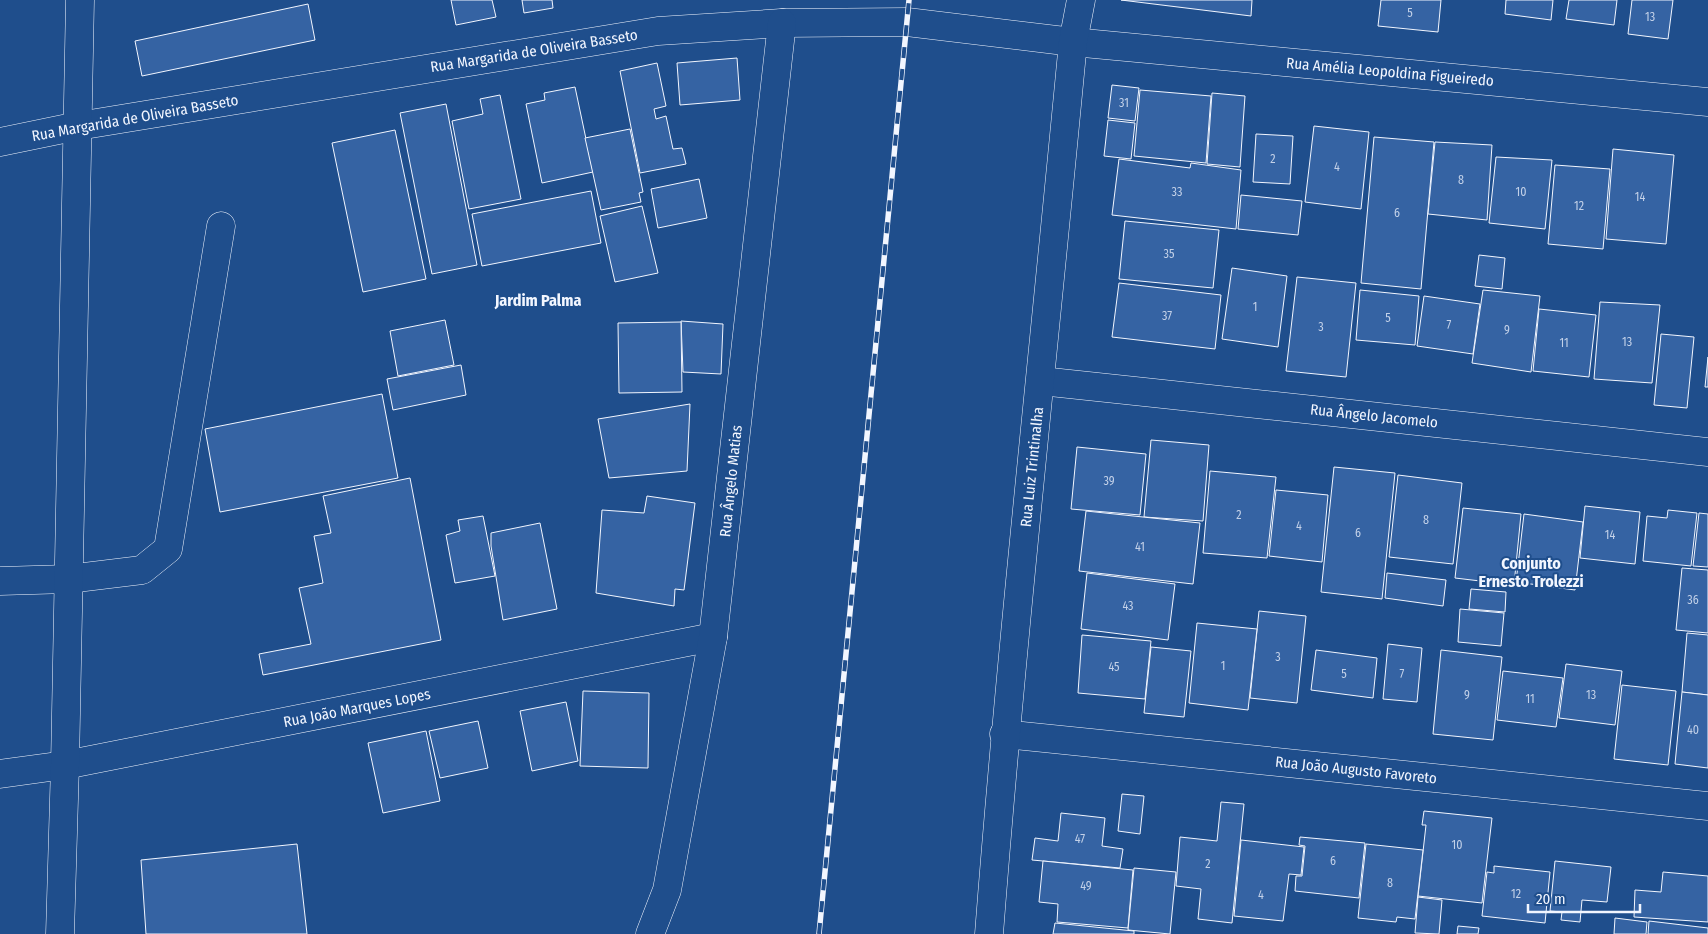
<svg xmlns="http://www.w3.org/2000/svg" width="1708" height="934" viewBox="0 0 1708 934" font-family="'Fira Sans Condensed',sans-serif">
  <rect width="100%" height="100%" fill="#1f4e8c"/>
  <g fill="#3563a3" stroke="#f2f6ff">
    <polygon points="451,0 492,0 496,17 456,25"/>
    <polygon points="522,0 552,0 553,8 524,13"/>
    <polygon points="1121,0 1252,0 1251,16"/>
    <polygon points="1381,0 1441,0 1438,32 1378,26"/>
    <polygon points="1506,0 1553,0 1551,20 1505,14"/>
    <polygon points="1569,0 1617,0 1614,25 1566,19"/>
    <polygon points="1632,0 1673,0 1668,39 1628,34"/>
    <polygon points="308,4 315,40 142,76 135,41"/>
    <polygon points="737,58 740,100 680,105 677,63"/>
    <polygon points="657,63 666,106 654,109 656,119 666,116 673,149 682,148 686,164 640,173 620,71"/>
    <polygon points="1112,85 1139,88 1135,121 1108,118"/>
    <polygon points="575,87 593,172 542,183 526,104 545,100 544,93"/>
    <polygon points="1140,90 1211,96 1206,163 1134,156"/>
    <polygon points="1212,93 1245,96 1240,167 1207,164"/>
    <polygon points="500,95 521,199 469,209 452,121 483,114 480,99"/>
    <polygon points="446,104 477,265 432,274 400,113"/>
    <polygon points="1108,120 1135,123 1131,159 1104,156"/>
    <polygon points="1314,126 1369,132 1361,209 1305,202"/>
    <polygon points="630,129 643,192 639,193 641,202 601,210 585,138"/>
    <polygon points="395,130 426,279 363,292 332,143"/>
    <polygon points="1256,134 1293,136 1290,184 1253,182"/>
    <polygon points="1374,137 1434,142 1421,289 1361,283"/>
    <polygon points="1435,142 1492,145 1487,220 1428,214"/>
    <polygon points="1613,149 1674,155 1666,244 1606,239"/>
    <polygon points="1496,157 1552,160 1545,229 1489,223"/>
    <polygon points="1119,159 1190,168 1191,163 1241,170 1236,229 1112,215"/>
    <polygon points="1555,165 1610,169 1603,249 1548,244"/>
    <polygon points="699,179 707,218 658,228 651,189"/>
    <polygon points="591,191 601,243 482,266 472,214"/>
    <polygon points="1241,195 1302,201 1298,235 1238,229"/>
    <polygon points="642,206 658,273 615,282 600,216"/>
    <polygon points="1125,221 1219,230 1213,288 1119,279"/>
    <polygon points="1479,255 1505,258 1502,289 1475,286"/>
    <polygon points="1232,268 1287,276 1278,347 1222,339"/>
    <polygon points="1297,277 1356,283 1346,377 1286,371"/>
    <polygon points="1119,283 1221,295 1215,349 1112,337"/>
    <polygon points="1360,290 1419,296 1415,345 1356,340"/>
    <polygon points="1483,290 1540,296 1531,372 1472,363"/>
    <polygon points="1424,296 1480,304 1473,354 1417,346"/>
    <polygon points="1600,302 1660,305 1652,383 1594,379"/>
    <polygon points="1539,309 1596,315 1589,377 1533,371"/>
    <polygon points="445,320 454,365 398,376 390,331"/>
    <polygon points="681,321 723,324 721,374 683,372"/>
    <polygon points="681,322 682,392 619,393 618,323"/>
    <polygon points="1661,334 1694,337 1687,408 1654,405"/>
    <polygon points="1708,357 1708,387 1705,387"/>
    <polygon points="461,365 466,395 393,410 387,379"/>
    <polygon points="382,394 398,478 220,512 205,429"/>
    <polygon points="690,404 687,471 609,478 598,419"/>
    <polygon points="1151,440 1209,445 1203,521 1144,517"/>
    <polygon points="1077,447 1146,454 1140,515 1071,509"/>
    <polygon points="1334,467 1395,473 1382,599 1321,592"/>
    <polygon points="1210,471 1276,477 1267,558 1203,553"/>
    <polygon points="1398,475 1462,483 1453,564 1389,557"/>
    <polygon points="410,478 441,640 263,675 259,654 311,644 299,588 323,583 314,536 331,533 323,496"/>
    <polygon points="1276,490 1328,495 1322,562 1269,556"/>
    <polygon points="647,496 695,503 684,590 675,589 674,606 596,593 602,510 644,513"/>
    <polygon points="1585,506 1640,512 1635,564 1580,558"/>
    <polygon points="1463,508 1521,514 1514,585 1455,578"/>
    <polygon points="1668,510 1697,513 1691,566 1643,561 1647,516 1667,518"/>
    <polygon points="1086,511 1200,523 1193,584 1079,571"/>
    <polygon points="1699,513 1708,514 1708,567 1693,566"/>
    <polygon points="1524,514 1583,522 1575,590 1516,582"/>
    <polygon points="483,516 495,576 455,583 446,535 460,531 458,520"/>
    <polygon points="540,523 557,609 503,620 491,546 491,533"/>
    <polygon points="1682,568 1708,570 1708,633 1676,630"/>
    <polygon points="1087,573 1175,584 1168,640 1081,629"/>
    <polygon points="1387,573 1446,580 1443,606 1385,598"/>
    <polygon points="1471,589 1506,592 1505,612 1469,609"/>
    <polygon points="1460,609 1504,613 1501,646 1458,642"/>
    <polygon points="1259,611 1306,616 1297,703 1250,698"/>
    <polygon points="1197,623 1257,629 1248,710 1189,703"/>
    <polygon points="1687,633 1708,635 1708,695 1682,692"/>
    <polygon points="1082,635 1151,641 1145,699 1078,693"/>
    <polygon points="1388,644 1422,648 1417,702 1383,699"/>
    <polygon points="1151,647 1191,651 1184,717 1144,713"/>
    <polygon points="1316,650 1377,658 1373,698 1311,690"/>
    <polygon points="1441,650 1502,657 1493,740 1433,734"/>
    <polygon points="1566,664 1622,671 1615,725 1559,718"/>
    <polygon points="1503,671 1563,678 1556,727 1497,720"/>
    <polygon points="1622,685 1676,691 1668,765 1614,759"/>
    <polygon points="583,691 649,693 648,768 580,766"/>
    <polygon points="1682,692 1708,695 1708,768 1675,764"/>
    <polygon points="566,702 578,761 532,771 520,711"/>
    <polygon points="478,721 488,768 440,778 429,731"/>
    <polygon points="426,731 440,801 383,813 368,743"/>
    <polygon points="1122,794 1144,796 1140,834 1118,831"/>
    <polygon points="1221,802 1244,804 1232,923 1198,919 1201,889 1176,886 1180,837 1217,841"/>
    <polygon points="1424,811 1492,818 1482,903 1418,896 1426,825 1422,825"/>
    <polygon points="1061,813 1105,818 1102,846 1123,849 1120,868 1032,860 1035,838 1058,841"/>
    <polygon points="1300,837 1365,843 1359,898 1295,891 1296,876 1302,876 1305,846 1299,845"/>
    <polygon points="1241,840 1304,847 1301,875 1289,874 1283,921 1234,916"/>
    <polygon points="297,844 307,934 146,934 141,860"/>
    <polygon points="1366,844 1423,850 1415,919 1397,917 1396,922 1358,918"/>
    <polygon points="1043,861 1133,870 1128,928 1057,922 1058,904 1039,902"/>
    <polygon points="1555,861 1611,867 1607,902 1582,900 1580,922 1561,920 1562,912 1550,911"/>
    <polygon points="1494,866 1550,872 1545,923 1482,916 1487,872 1494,873"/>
    <polygon points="1134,868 1176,872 1170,934 1128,930"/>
    <polygon points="1663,872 1708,876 1708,922 1634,917 1635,890 1661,892"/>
    <polygon points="1418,897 1442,900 1439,934 1415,933"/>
    <polygon points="1615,918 1647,922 1646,934 1614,934"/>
    <polygon points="1649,921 1708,928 1708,934 1648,934"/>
    <polygon points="1055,923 1134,931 1134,934 1053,934"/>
    <polygon points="1458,926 1479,928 1478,934 1457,934"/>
  </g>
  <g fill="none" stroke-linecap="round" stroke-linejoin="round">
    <g stroke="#f2f6ff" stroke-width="29">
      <g id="minor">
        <polyline points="0,142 78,126 658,31 782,23 907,22 1073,42 1708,102"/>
        <polyline points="1041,381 1708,452"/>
        <polyline points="0,581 68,579 142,570 168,549 221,226"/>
        <polyline points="1004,734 1708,806"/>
        <polyline points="0,774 65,765 713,637"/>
        <polyline points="60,934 65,765 80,0"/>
        <polyline points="650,934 667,890 713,637 782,23"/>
        <path d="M 989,934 C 1012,636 1045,339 1073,42 L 1081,0"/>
      </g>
    </g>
    <use href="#minor" stroke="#1f4e8c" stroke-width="28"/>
    <g stroke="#f2f6ff" stroke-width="5.5">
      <polyline id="rail" points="819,934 909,0"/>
    </g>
    <use href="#rail" stroke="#1f4e8c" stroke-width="4" stroke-dasharray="11" stroke-linecap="butt"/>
  </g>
  <g text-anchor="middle" stroke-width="4" stroke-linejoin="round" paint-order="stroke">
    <g font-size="12" fill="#c3d1e8">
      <text x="1410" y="17">5</text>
      <text x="1650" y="21">13</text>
      <text x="1124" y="107">31</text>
      <text x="1273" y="163">2</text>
      <text x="1337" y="171">4</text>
      <text x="1461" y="184">8</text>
      <text x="1177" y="196">33</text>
      <text x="1521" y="196">10</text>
      <text x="1640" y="201">14</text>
      <text x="1579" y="210">12</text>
      <text x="1397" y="217">6</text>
      <text x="1169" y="258">35</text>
      <text x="1255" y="311">1</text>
      <text x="1167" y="320">37</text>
      <text x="1388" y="322">5</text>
      <text x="1449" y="329">7</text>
      <text x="1321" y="331">3</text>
      <text x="1507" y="334">9</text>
      <text x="1627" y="346">13</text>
      <text x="1564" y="347">11</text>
      <text x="1109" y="485">39</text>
      <text x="1239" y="519">2</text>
      <text x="1426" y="524">8</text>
      <text x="1299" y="530">4</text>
      <text x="1358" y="537">6</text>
      <text x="1610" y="539">14</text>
      <text x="1140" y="551">41</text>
      <text x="1693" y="604">36</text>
      <text x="1128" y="610">43</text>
      <text x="1278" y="661">3</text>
      <text x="1223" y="670">1</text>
      <text x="1114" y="671">45</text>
      <text x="1344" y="678">5</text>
      <text x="1402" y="678">7</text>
      <text x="1467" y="699">9</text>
      <text x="1591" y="699">13</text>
      <text x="1530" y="703">11</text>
      <text x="1693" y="734">40</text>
      <text x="1080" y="843">47</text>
      <text x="1457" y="849">10</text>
      <text x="1333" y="865">6</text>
      <text x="1208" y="868">2</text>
      <text x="1390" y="887">8</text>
      <text x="1086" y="890">49</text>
      <text x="1516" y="898">12</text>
      <text x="1261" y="899">4</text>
    </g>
    <g font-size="15" fill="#f2f6ff" stroke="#1f4e8c">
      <text transform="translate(534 51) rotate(-9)" y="5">Rua Margarida de Oliveira Basseto</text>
      <text transform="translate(1390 72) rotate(5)" y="5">Rua Amélia Leopoldina Figueiredo</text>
      <text transform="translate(135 118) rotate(-10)" y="5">Rua Margarida de Oliveira Basseto</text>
      <text transform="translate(1374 416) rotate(6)" y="5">Rua Ângelo Jacomelo</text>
      <text transform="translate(1032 467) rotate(-84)" y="5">Rua Luiz Trintinalha</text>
      <text transform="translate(731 481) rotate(-84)" y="5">Rua Ângelo Matias</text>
      <text transform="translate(357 708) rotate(-11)" y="5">Rua João Marques Lopes</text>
      <text transform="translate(1356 770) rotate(6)" y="5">Rua João Augusto Favoreto</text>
    </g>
    <g font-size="16" font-weight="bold" fill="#f2f6ff" stroke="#1f4e8c">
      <text x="538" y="306">Jardim Palma</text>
      <text x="1531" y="569">Conjunto<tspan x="1531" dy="18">Ernesto Trolezzi</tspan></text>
    </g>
  </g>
  <path d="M1528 904v8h112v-8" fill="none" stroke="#f2f6ff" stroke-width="2.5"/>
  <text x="1536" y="904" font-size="15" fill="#f2f6ff" stroke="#1f4e8c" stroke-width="4" paint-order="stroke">20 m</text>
</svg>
